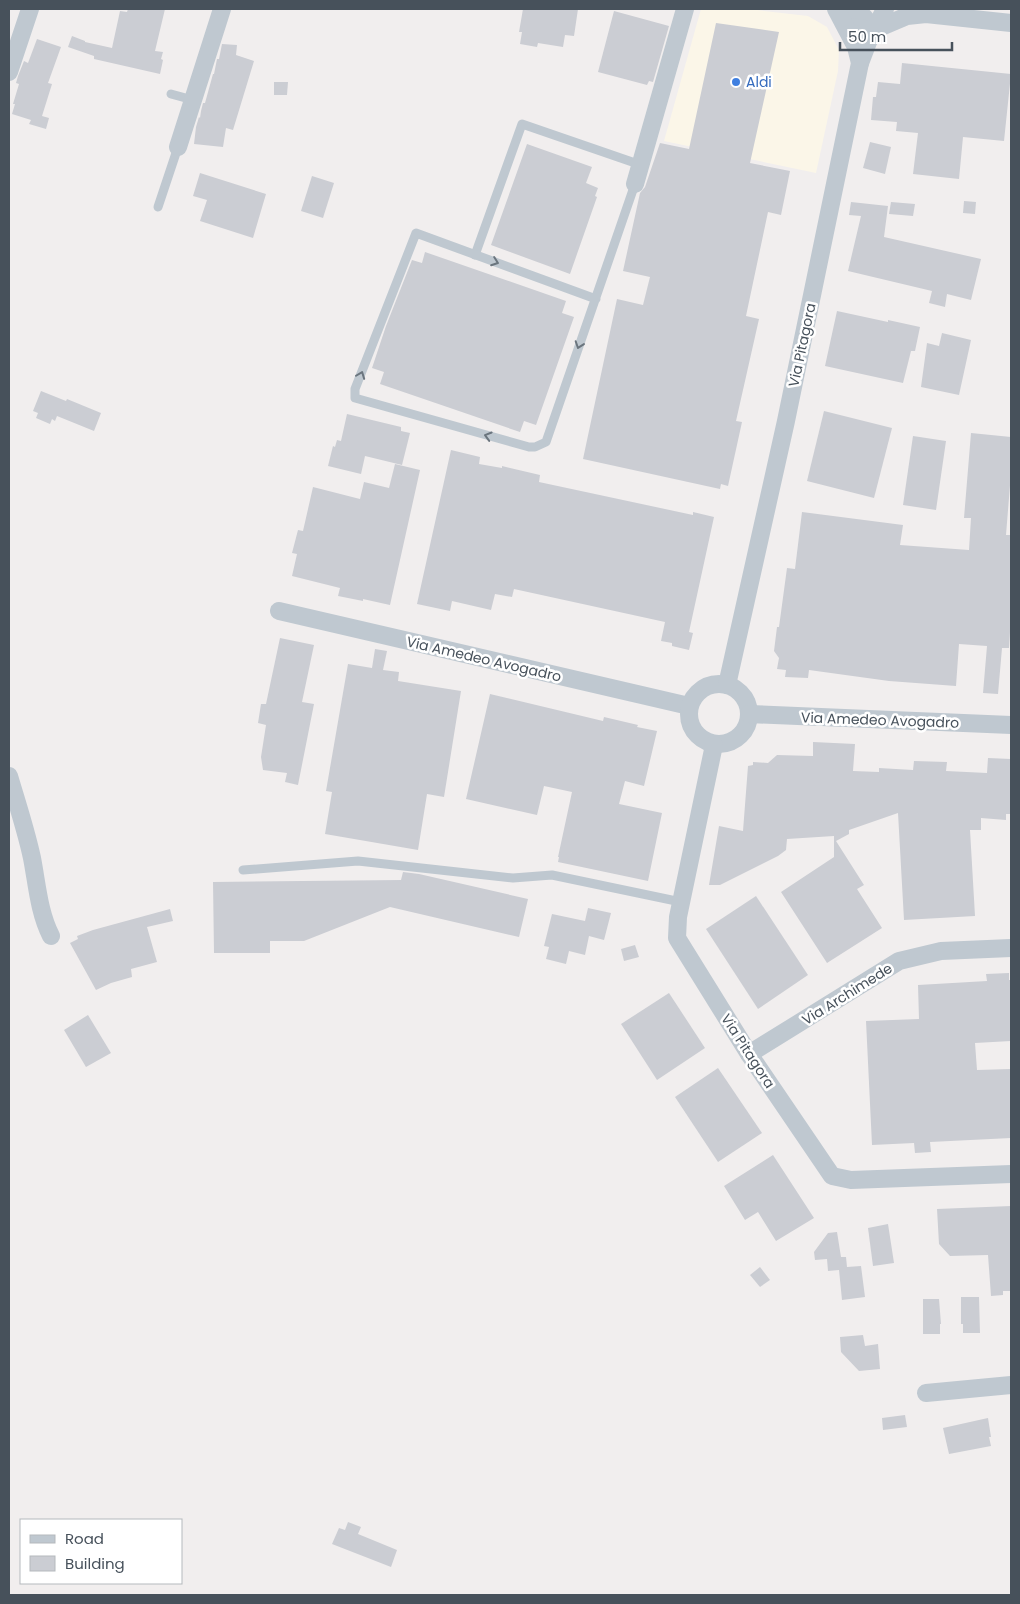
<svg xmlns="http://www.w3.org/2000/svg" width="1020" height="1604" viewBox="0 0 1020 1604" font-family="Poppins,sans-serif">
  <rect width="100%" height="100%" fill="#f1eeee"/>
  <polygon fill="#fbf6e8" points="701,9 748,9 808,16 827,27 839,50 838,71 816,173 664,141"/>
  <g fill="#cbcdd3">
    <polygon points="128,9 165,9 155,51 163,52 161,59 163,60 160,74 94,59 94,56 68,47 72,36 85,41 85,42 112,48 120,11 127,12"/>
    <polygon points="523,9 578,9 574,36 565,35 563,47 538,43 537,47 520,44 522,32 519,32"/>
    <polygon points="614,11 669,26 653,82 649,81 647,85 598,72"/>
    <polygon points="716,23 779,32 750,163 790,171 781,215 768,212 746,316 759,319 736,421 742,422 728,486 721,484 720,489 583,459 617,299 643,305 650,277 623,271 640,193 645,187 660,143 689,149"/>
    <polygon points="37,39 61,47 48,83 52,84 42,116 49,118 46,129 29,124 31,120 12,114 15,104 13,104 19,84 16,83 18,76 24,61 28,63"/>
    <polygon points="222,44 237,45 236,55 254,61 233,130 226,128 223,147 194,144 196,127 199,117 200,118 201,111 203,103 205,103 213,74 214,74 217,59 219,59"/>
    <polygon points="902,63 1011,74 1004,141 963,137 959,179 913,174 918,133 896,131 897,122 871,120 873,97 876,97 878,82 900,84"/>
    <polygon points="274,82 288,82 287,95 274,95"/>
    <polygon points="870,142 891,147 885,174 863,168"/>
    <polygon points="527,144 592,167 586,183 598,188 595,196 597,197 570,274 491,245"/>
    <polygon points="200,173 266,194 253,238 200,221 207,200 193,196"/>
    <polygon points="312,176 334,183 323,218 301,211"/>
    <polygon points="964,201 976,202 975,214 963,213"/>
    <polygon points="851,202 888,206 884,237 981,259 971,300 947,294 945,307 929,303 932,291 848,271 861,216 849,215"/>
    <polygon points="891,202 915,204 913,216 889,214"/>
    <polygon points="425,252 566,301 562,313 574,317 536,425 524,421 520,432 380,384 384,372 372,368 386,326 412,260 422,263"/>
    <polygon points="837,311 888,322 888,320 920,327 915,351 911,351 903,383 825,366"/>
    <polygon points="942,333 971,340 959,395 921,387 927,343 939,346"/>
    <polygon points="41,391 66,401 67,399 101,413 94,431 57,416 55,421 52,419 50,424 36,418 38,413 33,411"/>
    <polygon points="824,411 892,428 874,498 807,481"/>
    <polygon points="347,414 401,427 401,431 410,433 402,465 365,456 361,474 328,466 333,446 335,447 337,440 341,441"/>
    <polygon points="971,433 1011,437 1011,473 1006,535 1011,535 1011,616 1009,648 1002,648 998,694 983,693 987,646 959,644 956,686 889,681 809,670 808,678 785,677 786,670 777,669 779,658 774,651 777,627 779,627 787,568 795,569 802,512 903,525 900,545 969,550 971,518 964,518"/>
    <polygon points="913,436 946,441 936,510 903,505"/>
    <polygon points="451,450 480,457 479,464 502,468 502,466 540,475 539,482 693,515 693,512 714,517 689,632 693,633 689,650 672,646 672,643 661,641 665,622 514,589 512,597 495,594 491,610 452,601 450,611 417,604"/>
    <polygon points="395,464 420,470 390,605 363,599 363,601 338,596 340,588 292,576 297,554 292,553 298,530 303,531 313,487 360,499 364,482 389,488"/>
    <polygon points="280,638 314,645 302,702 314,704 298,785 285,782 287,773 263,770 261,757 266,725 258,723 261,704 266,704"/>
    <polygon points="375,649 387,651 383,670 399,672 398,681 461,691 444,797 427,794 418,850 325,834 332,792 326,791 348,664 372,668"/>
    <polygon points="490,694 603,721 604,717 638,725 637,727 657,731 644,786 625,781 619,804 662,813 648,881 558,862 559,857 558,857 572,792 544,786 537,815 466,799"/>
    <polygon points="813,742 855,744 853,771 879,772 879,768 913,770 914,761 947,762 946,771 987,773 988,758 1011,759 1011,814 1006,814 1006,820 981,818 981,830 970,830 975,916 904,920 898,813 849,830 849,834 836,841 864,885 857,889 882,928 827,963 781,892 834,857 834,836 787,839 786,850 778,856 720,885 709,885 719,826 743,831 748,766 753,765 753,762 768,763 777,755 813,756"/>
    <polygon points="403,872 419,874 528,899 519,937 390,907 304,941 270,941 270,953 214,953 213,882 401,880"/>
    <polygon points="756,896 808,975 758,1009 706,929"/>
    <polygon points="588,908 611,913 604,940 589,936 585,955 569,951 566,964 546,959 549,947 544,946 552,914 585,921"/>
    <polygon points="170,909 173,921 147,927 157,962 131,969 132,977 111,983 96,990 70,943 78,939 77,936 93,930"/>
    <polygon points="635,945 639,957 624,961 621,949"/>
    <polygon points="1009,973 1009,980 1011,980 1011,1041 975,1043 977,1070 1011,1069 1011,1138 930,1142 931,1152 915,1153 914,1143 872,1145 866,1021 919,1019 918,985 987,981 986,974"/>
    <polygon points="669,993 705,1048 657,1080 621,1024"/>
    <polygon points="88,1015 111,1053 86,1067 64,1030"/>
    <polygon points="718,1068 762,1133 718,1162 675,1097"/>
    <polygon points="773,1155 814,1218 776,1241 758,1212 745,1220 724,1186"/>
    <polygon points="1011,1206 1011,1291 1003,1291 1003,1295 991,1296 988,1255 950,1256 939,1244 937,1209"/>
    <polygon points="888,1224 894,1263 873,1266 868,1228"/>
    <polygon points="837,1232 841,1257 846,1257 847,1267 861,1266 865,1297 842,1300 839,1270 828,1271 827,1259 815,1260 814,1252 828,1233"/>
    <polygon points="760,1267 770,1280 760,1287 750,1275"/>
    <polygon points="961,1297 979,1297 980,1333 963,1333 963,1324 961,1324"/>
    <polygon points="923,1299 939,1299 941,1324 940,1324 940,1334 923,1334"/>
    <polygon points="863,1335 865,1346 878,1344 880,1369 859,1371 841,1352 840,1337"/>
    <polygon points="905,1415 907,1427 883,1430 882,1418"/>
    <polygon points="988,1418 991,1437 989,1437 991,1446 949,1454 943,1428"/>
    <polygon points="348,1522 361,1527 358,1534 397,1550 391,1567 332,1544 339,1528 345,1530"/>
  </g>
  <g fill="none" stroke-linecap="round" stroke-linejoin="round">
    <g stroke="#bfc8d0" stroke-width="9">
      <polyline points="171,94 193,100"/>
      <polyline points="158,207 178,147"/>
      <polyline points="475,255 522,124 641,165"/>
      <polyline points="596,299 416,233 355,389 355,398 529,447 535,447 546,442 635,184"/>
      <polyline points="243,870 358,861 513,878 552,875 681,902"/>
    </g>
    <g stroke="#bfc8d0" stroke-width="18">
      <polyline points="852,9 864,17 874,30"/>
      <polyline points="847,27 874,30 907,16 926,14 1011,23"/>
      <polyline points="860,63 868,42 885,9"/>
      <polyline points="9,72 30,9"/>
      <polyline points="178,147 222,9"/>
      <polyline points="635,184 685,9"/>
      <polyline points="279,611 689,706"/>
      <circle cx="719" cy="714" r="30"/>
      <polyline points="727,685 786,421 860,63 856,47 836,9"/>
      <polyline points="749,714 1011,725"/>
      <polyline points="714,745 678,917 677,938 749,1054 832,1176 851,1180 1011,1174"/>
      <path d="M 9,776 C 17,803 26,830 32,858 C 37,884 39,913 51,936"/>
      <polyline points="749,1054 899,961 941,951 1011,948"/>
      <polyline points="926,1393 1011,1385"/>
    </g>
  </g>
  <defs><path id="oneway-chevron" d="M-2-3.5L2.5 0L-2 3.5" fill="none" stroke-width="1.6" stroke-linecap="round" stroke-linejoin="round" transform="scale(1.25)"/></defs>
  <g stroke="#6b757e">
    <use href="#oneway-chevron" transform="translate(495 262) rotate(20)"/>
    <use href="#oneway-chevron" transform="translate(579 345) rotate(109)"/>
    <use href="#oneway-chevron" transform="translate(361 375) rotate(-69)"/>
    <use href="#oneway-chevron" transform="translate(488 436) rotate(-164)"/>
  </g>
  <circle fill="#3f7fe0" stroke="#fff" stroke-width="2" cx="736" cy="82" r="5"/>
  <g text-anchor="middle" stroke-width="5" stroke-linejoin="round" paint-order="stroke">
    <g font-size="14" fill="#366cbe" stroke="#fff" text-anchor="start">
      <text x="746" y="87">Aldi</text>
    </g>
    <g font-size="14" fill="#47515b" stroke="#fff">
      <text transform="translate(802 345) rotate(-78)" y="5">Via Pitagora</text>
      <text transform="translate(484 659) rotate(13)" y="5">Via Amedeo Avogadro</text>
      <text transform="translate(880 720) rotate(2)" y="5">Via Amedeo Avogadro</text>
      <text transform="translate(847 994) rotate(-32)" y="5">Via Archimede</text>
      <text transform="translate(748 1051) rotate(57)" y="5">Via Pitagora</text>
    </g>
  </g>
  <rect width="1020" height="1604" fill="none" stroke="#47515b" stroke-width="20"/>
  <rect x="20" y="1519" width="162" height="65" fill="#ffffff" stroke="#b5b9bd"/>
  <rect x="30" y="1535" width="25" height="8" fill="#bfc8d0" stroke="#b5b9bd"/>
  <text x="65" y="1544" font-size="15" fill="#47515b">Road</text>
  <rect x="30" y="1556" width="25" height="15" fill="#cbcdd3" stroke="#b5b9bd"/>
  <text x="65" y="1569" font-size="15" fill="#47515b">Building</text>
  <path d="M840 42v8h112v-8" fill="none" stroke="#47515b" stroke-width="2.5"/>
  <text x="848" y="42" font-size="15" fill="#47515b" stroke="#ffffff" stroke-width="4" paint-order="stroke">50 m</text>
</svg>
